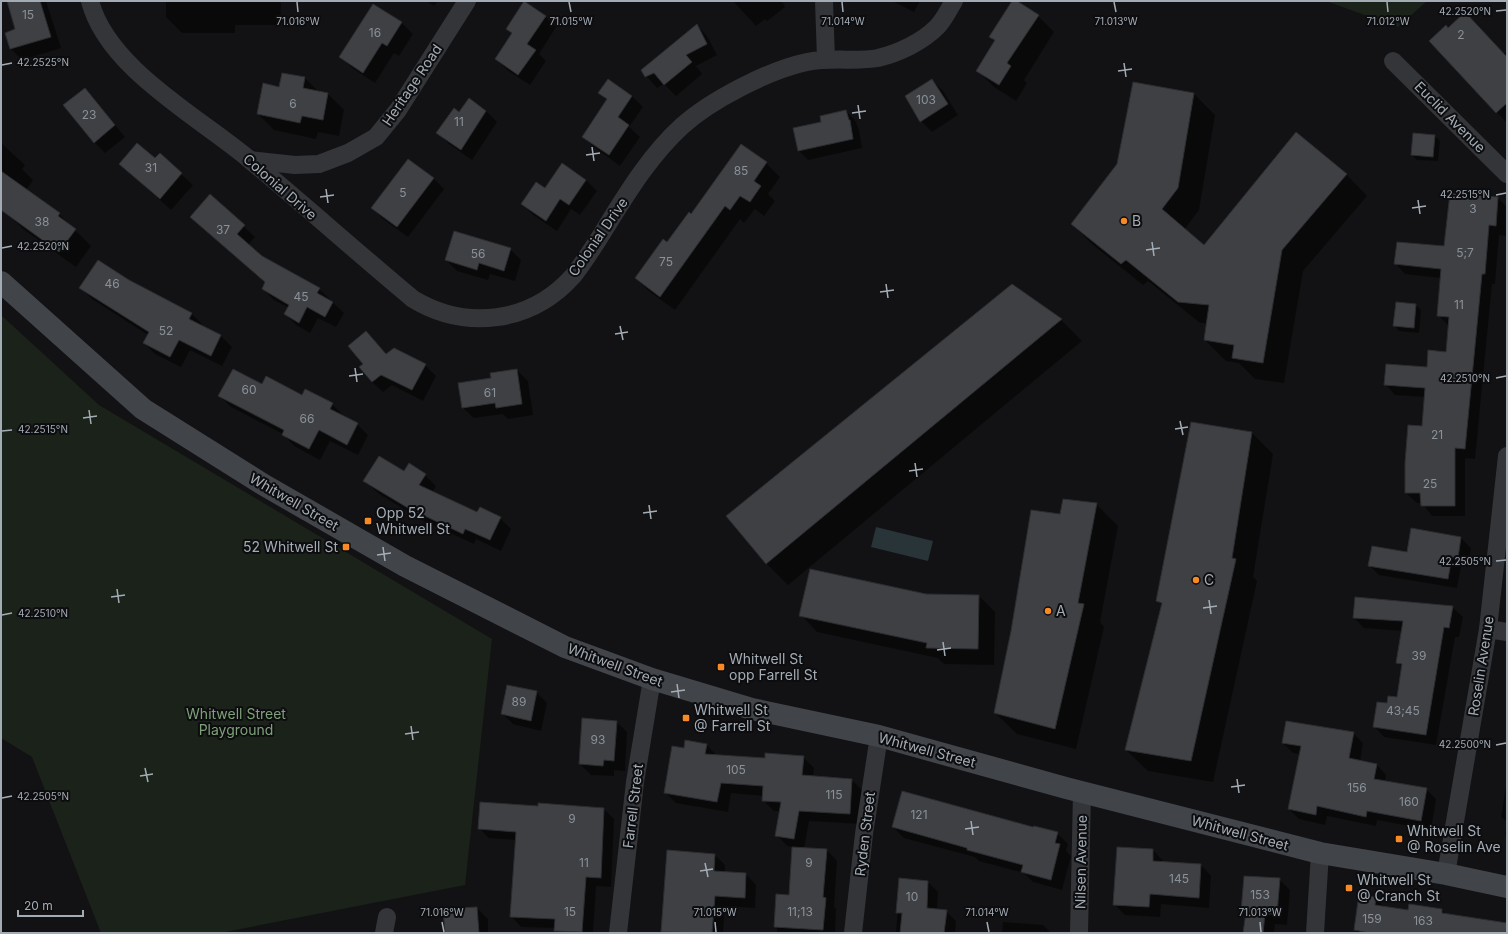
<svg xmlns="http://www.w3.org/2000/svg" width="1508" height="934" viewBox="0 0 1508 934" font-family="Inter,sans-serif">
  <rect width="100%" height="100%" fill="#121214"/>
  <g fill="#1a221a">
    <polygon points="1326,1 1427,1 1398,27"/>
    <polygon points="1,315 99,405 492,639 465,885 220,933 101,933 32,757 1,738"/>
  </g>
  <polygon fill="#283438" points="876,527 933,541 928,561 871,547"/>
  <g fill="#0007">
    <polygon points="8,1 46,1 61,48 22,60 11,49 6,33 16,30"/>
    <polygon points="166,1 281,1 280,25 235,25 235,33 182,33 166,17"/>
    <polygon points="426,1 438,1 434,6"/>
    <polygon points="733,1 782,1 785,7 767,21 765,19 756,26"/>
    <polygon points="892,1 920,1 914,12"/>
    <polygon points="374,6 402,23 413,34 399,56 394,53 375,83 352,68 341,57"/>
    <polygon points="1038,16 1054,32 1024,80 1027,83 1016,101 994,87 977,70 996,42 990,36"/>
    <polygon points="546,17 556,27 539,54 546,61 530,85 507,70 496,59 513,34 507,29"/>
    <polygon points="697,25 707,36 717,55 696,66 702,74 676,96 664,84 657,88 642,71"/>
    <polygon points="1448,29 1504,54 1507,51 1507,123 1431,41"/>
    <polygon points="305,78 319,92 328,94 344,110 339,136 318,132 316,139 274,130 258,114 280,88"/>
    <polygon points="932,80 943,91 958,115 932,132 921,121"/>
    <polygon points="85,89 125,137 105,153 94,142"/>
    <polygon points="600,93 632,96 643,107 629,127 640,137 620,166 594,147 583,137 607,101"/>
    <polygon points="1194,94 1215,115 1199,210 1184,230 1204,247 1346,174 1367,196 1303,271 1284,383 1255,379 1239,363 1226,361 1205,340 1207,323 1200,323 1148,281 1143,285 1093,245 1072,224"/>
    <polygon points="486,111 497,122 472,160 449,144 438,133 460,113"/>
    <polygon points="846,111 855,120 859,130 862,148 808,160 799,151 822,123"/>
    <polygon points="1435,136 1440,141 1438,161 1417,160 1412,155"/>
    <polygon points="1,143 25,165 22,169 33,180 26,190 59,214 91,246 76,267 23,229 7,213 1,194"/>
    <polygon points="160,155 193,185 171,210 120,164 155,160"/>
    <polygon points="766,163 780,177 768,194 775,201 764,216 755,209 744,223 740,219 675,310 650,292 636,278 691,215"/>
    <polygon points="433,178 444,189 408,237 383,219 372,208"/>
    <polygon points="586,180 597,191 580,215 571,209 557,231 533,215 522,204 546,189"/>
    <polygon points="210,196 255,237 248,245 261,257 319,289 344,313 336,327 318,318 310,333 296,325 285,314 289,308 274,300 263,289 266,283 191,217"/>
    <polygon points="1498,198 1507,207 1506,236 1499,235 1495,284 1492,284 1475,459 1465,458 1465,516 1432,516 1422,503 1417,503 1406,493 1423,427 1425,397 1395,395 1385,384 1428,369 1447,353 1449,326 1438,315 1441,278 1405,274 1395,263 1445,248"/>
    <polygon points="510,249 521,260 515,281 490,274 488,280 457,271 446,260"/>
    <polygon points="128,281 192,314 203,325 202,326 221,336 232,347 222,366 190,350 181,367 155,354 144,343 148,335 92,299 81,288"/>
    <polygon points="1012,285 1061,320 1082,341 788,585 767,564 728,516"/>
    <polygon points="1397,303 1416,305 1421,310 1419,333 1399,331 1394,325"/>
    <polygon points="366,332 387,355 425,365 436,376 423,401 392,385 383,392 372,382 365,364"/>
    <polygon points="517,370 528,381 533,415 508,419 503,414 474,418 463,408 492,379"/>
    <polygon points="263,386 332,404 343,415 342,417 357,424 368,435 358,455 330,441 320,460 294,446 283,434 231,407 220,396"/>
    <polygon points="1192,423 1252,433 1273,454 1253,577 1257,581 1213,782 1148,771 1126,750 1162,605 1157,600"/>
    <polygon points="409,465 425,475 436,486 432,493 478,514 500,518 511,529 501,551 476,539 474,544 420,519 379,494 367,483 404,472"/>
    <polygon points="1096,504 1118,526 1100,622 1104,627 1076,749 1017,734 995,713 1061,515"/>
    <polygon points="1412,529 1461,538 1471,548 1468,567 1461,566 1457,588 1379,575 1369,565 1408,553"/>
    <polygon points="926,595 979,596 995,612 994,665 944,664 938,658 817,632 801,615"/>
    <polygon points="1452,607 1463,617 1459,637 1455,637 1436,745 1384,737 1374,726 1387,704 1398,699 1403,668 1397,662 1403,631 1364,628 1354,618"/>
    <polygon points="536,692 547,703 541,731 513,724 502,713"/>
    <polygon points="616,721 627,732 625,771 614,770 614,776 591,775 580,764"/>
    <polygon points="1353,733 1363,743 1360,762 1377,765 1386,775 1385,782 1426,789 1436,799 1431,830 1377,820 1376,826 1327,816 1325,825 1299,819 1289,809 1301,754 1293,753 1283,743"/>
    <polygon points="707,745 717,756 766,759 803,757 814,768 813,777 852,780 862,790 860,824 809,821 804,849 827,850 837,861 834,907 836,909 835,933 777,933 777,929 775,926 790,896 793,847 787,846 777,835 781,811 774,811 763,800 764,796 731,793 728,812 676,803 665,792 684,749"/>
    <polygon points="1507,780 1507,837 1505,835 1507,822 1501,817"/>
    <polygon points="539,807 604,809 614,819 611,887 596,886 593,933 558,933 555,928 521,927 511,916 516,840 489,838 479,828"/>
    <polygon points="893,827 1034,829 1057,833 1068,844 1066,851 1071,856 1062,890 1033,882 1024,873 979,861 975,857 904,838"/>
    <polygon points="1153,850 1164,862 1201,865 1211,876 1209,908 1161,904 1160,917 1125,915 1114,904"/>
    <polygon points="668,852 715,855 725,865 725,873 746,874 756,885 755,908 725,906 723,933 662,933"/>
    <polygon points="900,879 928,882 938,892 937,910 946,911 956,921 955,933 896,933"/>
    <polygon points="1279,879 1290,890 1287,925 1275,924 1274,933 1244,933 1246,915 1242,911"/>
    <polygon points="1375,898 1385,907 1409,911 1442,910 1446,914 1507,924 1507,933 1358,933 1355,930"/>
    <polygon points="477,908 488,919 488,933 446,933"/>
    <polygon points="1003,922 1043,925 1051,933 1002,933"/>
  </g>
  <g fill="#3e4044" stroke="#2c2d30">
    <polygon points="7,1 40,1 51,37 10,49 5,33 15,29"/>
    <polygon points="524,1 546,16 527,44 536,50 518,75 495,59 512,33 506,29"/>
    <polygon points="1012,1 1017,1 1039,15 1007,63 1011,66 999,85 976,71 995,40 989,37"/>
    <polygon points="373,4 402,22 387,46 382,43 363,73 339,57"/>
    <polygon points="1465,12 1507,57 1507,103 1496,113 1429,41 1446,25 1448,28"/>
    <polygon points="697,24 707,44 686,55 692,62 664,85 654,73 645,77 641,70"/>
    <polygon points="282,73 305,77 303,88 328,93 323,120 302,116 300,123 257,114 263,83 279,87"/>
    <polygon points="608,79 632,96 618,117 629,125 609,155 582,137 607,99 598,93"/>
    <polygon points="932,79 948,104 920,122 905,96"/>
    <polygon points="1133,82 1194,93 1178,188 1162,209 1204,245 1296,132 1347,174 1282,250 1263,363 1232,358 1234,345 1204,340 1209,305 1178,302 1126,260 1121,264 1071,224 1117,164"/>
    <polygon points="85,88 115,125 94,143 63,105"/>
    <polygon points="469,98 486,111 461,150 436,133 454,108 459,112"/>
    <polygon points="846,110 849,120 850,120 853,139 798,151 793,128 821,122 820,116"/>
    <polygon points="1413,133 1435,135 1433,157 1411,155"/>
    <polygon points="137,143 155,158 160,153 182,173 160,199 119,164"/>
    <polygon points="741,144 767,162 754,181 761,186 750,202 740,196 730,210 725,206 660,297 635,278 663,239 667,242 689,212 691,214"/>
    <polygon points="408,159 434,178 397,227 371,208"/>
    <polygon points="562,163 586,180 569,205 560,199 546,221 521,204 536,182 545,188"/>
    <polygon points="1,171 60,213 58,216 76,229 59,252 1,210"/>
    <polygon points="1450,193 1498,197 1496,226 1489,225 1485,274 1482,274 1465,449 1455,448 1455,506 1421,506 1420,493 1405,493 1405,463 1408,425 1422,426 1425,388 1384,385 1386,364 1427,367 1428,350 1446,352 1449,317 1437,316 1441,269 1394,264 1397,242 1444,246"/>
    <polygon points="210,194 245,225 237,234 262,256 320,288 317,293 333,302 325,317 307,307 299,323 284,314 289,305 262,289 265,282 190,217"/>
    <polygon points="454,231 511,248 504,271 479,263 477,270 445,260"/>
    <polygon points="98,260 129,280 192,313 189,319 221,335 211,356 179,340 170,357 143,343 149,332 79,288"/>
    <polygon points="1012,284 1062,319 766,564 726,516"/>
    <polygon points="1396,302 1416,304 1414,328 1393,326"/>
    <polygon points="366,331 386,354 394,348 426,364 412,390 381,375 372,382 359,367 363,364 348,346"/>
    <polygon points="233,369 262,384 266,376 302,395 305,389 333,403 330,409 358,423 347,445 319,430 309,449 282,435 284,430 218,396"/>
    <polygon points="517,369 522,404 496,408 495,403 462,408 458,383 491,378 490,373"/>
    <polygon points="1191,422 1252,432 1232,558 1236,559 1191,761 1125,750 1162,603 1156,601"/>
    <polygon points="379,456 404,471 409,463 426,474 419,485 477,512 480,507 501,517 490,540 465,529 463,534 408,508 363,481"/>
    <polygon points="1063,499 1097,503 1078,603 1084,604 1055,729 994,713 1011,631 1031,510 1060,514"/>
    <polygon points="1411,528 1461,537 1458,558 1452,557 1448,579 1368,566 1372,546 1407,552"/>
    <polygon points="810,569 926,594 979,595 978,649 926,648 927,643 799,616"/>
    <polygon points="1355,597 1453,606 1449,628 1444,627 1426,735 1373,727 1377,702 1387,703 1388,696 1397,697 1402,664 1396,663 1403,621 1353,618"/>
    <polygon points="507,685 537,691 531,721 501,714"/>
    <polygon points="582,718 617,721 614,761 604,760 603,766 579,764"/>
    <polygon points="1286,721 1354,732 1349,758 1377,764 1374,779 1427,788 1421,821 1367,811 1366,817 1317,806 1316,815 1288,809 1301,746 1282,743"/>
    <polygon points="685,740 707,744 705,754 765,758 765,753 804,756 802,775 852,779 850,814 799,811 794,839 775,836 781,802 762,801 763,786 721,783 717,802 664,793 672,746 684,748"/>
    <polygon points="902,791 1033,827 1034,826 1058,832 1055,843 1060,844 1051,880 1021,872 1023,865 967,850 967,848 892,827"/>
    <polygon points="480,802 538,806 538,803 604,808 601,878 586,877 582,932 554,931 555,919 510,917 516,832 478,829"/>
    <polygon points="792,847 827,849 823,897 826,898 823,930 774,927 776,894 789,895"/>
    <polygon points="1117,847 1153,849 1153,861 1201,864 1199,898 1150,894 1149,907 1113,905"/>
    <polygon points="667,850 715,854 714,871 746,873 745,898 715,896 712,933 661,932"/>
    <polygon points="1244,876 1280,878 1277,914 1265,914 1263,933 1243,933 1246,912 1241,912"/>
    <polygon points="899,878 928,881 927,908 947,910 944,933 900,933 902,913 896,913"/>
    <polygon points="1359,894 1376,897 1375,905 1408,910 1409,904 1442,909 1442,913 1507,923 1506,933 1370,933 1354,930"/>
    <polygon points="477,907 479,933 445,933 443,909"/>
  </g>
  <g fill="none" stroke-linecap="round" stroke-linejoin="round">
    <g stroke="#333539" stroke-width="18">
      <path d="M 90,1 C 107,68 199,117 250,160 C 305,206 358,253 413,299 C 466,331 531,323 573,276 C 582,265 590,252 598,240 C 623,200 647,158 682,126 C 711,100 769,70 807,62 C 831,57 857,62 878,58 C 899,53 922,42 937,27 C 944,20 949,9 954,1"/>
      <polyline points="824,1 826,59"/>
      <polyline points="1393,61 1507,174"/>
      <polyline points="250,160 295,165 319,164 348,153 376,137 398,110 467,1"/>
      <polyline points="1488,629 1507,632"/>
      <polyline points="1446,874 1488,629 1507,456"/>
      <polyline points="384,933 387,917"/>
      <polyline points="618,933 635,782 652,679"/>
      <polyline points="853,933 864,834 879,736"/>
      <polyline points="1079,933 1082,792"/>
      <polyline points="1315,933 1320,853"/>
    </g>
    <polyline stroke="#414449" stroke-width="22" points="1,282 143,409 264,485 405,566 565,647 652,679 752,709 879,736 1066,788 1320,853 1446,874 1507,887"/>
  </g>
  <path fill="none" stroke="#a3acb5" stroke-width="1.5" d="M 297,2 L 298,12M 569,2 L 571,12M 842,2 L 843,12M 1114,2 L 1116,12M 1387,2 L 1388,12M 1496,11 L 1506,10M 1124,63 L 1126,77M 2,65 L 12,63M 1118,71 L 1132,69M 858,105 L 860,119M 852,113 L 866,111M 592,147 L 594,161M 586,155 L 600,153M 326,189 L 328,203M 1496,195 L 1506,193M 320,197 L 334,195M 1418,200 L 1420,214M 1412,208 L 1426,206M 1152,242 L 1154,256M 2,248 L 12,246M 1146,250 L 1160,248M 886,284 L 888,298M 880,292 L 894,290M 620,326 L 623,340M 615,334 L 628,332M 355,368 L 357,382M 349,376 L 363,374M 1496,378 L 1506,376M 89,410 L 91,424M 83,418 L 97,416M 1180,421 L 1183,435M 1175,429 L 1188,427M 2,431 L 12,430M 915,463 L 917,477M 909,471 L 923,469M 649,505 L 651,519M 643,513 L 657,511M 383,547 L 385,561M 377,555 L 391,553M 1496,561 L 1506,560M 117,589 L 119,603M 111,597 L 125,595M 1209,600 L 1211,614M 1203,608 L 1217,606M 2,615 L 12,613M 943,642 L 945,656M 937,650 L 951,648M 677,684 L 679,698M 671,692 L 685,690M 411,726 L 413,740M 405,734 L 419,732M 1496,745 L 1506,743M 145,768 L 148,782M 140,776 L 153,774M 1237,779 L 1239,793M 1231,787 L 1245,785M 2,798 L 12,796M 971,821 L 973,835M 965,829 L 979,827M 705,863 L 708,877M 700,871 L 713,869M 442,922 L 444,932M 715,922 L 716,932M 987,922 L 989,932M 1260,922 L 1261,932"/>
  <g fill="#f88a26" stroke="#0d0d0f" stroke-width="1.5">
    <circle cx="1124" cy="221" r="4"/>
    <rect x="364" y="517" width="8" height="8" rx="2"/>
    <rect x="342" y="543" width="8" height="8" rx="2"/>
    <circle cx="1196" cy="580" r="4"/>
    <circle cx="1048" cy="611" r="4"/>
    <rect x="717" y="663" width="8" height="8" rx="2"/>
    <rect x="682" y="714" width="8" height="8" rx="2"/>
    <rect x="1395" y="835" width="8" height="8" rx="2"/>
    <rect x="1345" y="884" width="8" height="8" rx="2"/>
  </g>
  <g text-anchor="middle" stroke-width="4" stroke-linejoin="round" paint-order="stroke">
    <g font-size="12" fill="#8a9199">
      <text x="28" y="19">15</text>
      <text x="375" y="37">16</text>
      <text x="1461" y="39">2</text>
      <text x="926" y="104">103</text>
      <text x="293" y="108">6</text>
      <text x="89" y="119">23</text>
      <text x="459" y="126">11</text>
      <text x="151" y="172">31</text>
      <text x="741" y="175">85</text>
      <text x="403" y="197">5</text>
      <text x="1473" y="213">3</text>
      <text x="42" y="226">38</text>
      <text x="223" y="234">37</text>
      <text x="1465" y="257">5;7</text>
      <text x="478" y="258">56</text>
      <text x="666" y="266">75</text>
      <text x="112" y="288">46</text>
      <text x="301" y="301">45</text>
      <text x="1459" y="309">11</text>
      <text x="166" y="335">52</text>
      <text x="249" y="394">60</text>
      <text x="490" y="397">61</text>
      <text x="307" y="423">66</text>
      <text x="1437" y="439">21</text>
      <text x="1430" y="488">25</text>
      <text x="1419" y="660">39</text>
      <text x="519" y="706">89</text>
      <text x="1403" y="715">43;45</text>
      <text x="598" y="744">93</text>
      <text x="736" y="774">105</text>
      <text x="1357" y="792">156</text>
      <text x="834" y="799">115</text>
      <text x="1409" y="806">160</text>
      <text x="919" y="819">121</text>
      <text x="572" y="823">9</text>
      <text x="584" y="867">11</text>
      <text x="809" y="867">9</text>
      <text x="1179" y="883">145</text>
      <text x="1260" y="899">153</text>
      <text x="912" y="901">10</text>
      <text x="570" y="916">15</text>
      <text x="800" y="916">11;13</text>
      <text x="1372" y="923">159</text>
      <text x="1423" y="925">163</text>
    </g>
    <g font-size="14" fill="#a3acb5" stroke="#0d0d0f">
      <text transform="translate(412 85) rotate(-56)" y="5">Heritage Road</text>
      <text transform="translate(1450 117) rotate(45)" y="5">Euclid Avenue</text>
      <text transform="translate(280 187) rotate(41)" y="5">Colonial Drive</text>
      <text transform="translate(598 237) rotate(-55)" y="5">Colonial Drive</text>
      <text transform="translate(294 502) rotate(30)" y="5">Whitwell Street</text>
      <text transform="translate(615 665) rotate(20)" y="5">Whitwell Street</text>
      <text transform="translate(1481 666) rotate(-81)" y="5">Roselin Avenue</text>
      <text transform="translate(927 750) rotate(15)" y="5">Whitwell Street</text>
      <text transform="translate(633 806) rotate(-83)" y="5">Farrell Street</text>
      <text transform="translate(1240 833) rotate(15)" y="5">Whitwell Street</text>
      <text transform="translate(865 834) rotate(-83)" y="5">Ryden Street</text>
      <text transform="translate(1081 862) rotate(-89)" y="5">Nilsen Avenue</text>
    </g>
    <g font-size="14" fill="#a3acb5" stroke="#0d0d0f" text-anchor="start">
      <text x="1132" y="226">B</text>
      <text x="376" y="518">Opp 52<tspan x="376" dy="16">Whitwell St</tspan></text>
      <text x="338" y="552" text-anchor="end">52 Whitwell St</text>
      <text x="1204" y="585">C</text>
      <text x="1056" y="616">A</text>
      <text x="729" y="664">Whitwell St<tspan x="729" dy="16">opp Farrell St</tspan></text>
      <text x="694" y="715">Whitwell St<tspan x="694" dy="16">@ Farrell St</tspan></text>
      <text x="1407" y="836">Whitwell St<tspan x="1407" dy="16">@ Roselin Ave</tspan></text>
      <text x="1357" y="885">Whitwell St<tspan x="1357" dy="16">@ Cranch St</tspan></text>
    </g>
    <g font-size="14" fill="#7ea179" stroke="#0d0d0f">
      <text x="236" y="719">Whitwell Street<tspan x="236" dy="16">Playground</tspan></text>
    </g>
  </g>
  <g font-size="10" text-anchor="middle" fill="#a3acb5" stroke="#0d0d0f" stroke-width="4" stroke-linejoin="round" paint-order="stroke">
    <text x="1465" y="15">42.2520°N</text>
    <text x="298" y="25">71.016°W</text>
    <text x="571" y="25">71.015°W</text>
    <text x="843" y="25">71.014°W</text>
    <text x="1116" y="25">71.013°W</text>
    <text x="1388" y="25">71.012°W</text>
    <text x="43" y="66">42.2525°N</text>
    <text x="1465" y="198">42.2515°N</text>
    <text x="43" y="250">42.2520°N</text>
    <text x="1465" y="382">42.2510°N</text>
    <text x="43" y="433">42.2515°N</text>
    <text x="1465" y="565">42.2505°N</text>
    <text x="43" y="617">42.2510°N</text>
    <text x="1465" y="748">42.2500°N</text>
    <text x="43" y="800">42.2505°N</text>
    <text x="442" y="916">71.016°W</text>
    <text x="715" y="916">71.015°W</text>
    <text x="987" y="916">71.014°W</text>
    <text x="1260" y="916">71.013°W</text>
  </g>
  <rect width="1508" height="934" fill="none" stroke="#a3acb5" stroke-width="4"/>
  <path d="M18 910v6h65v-6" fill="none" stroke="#a3acb5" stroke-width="2"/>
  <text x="24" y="910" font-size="12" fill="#a3acb5" stroke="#0d0d0f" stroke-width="3" paint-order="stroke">20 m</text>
</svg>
